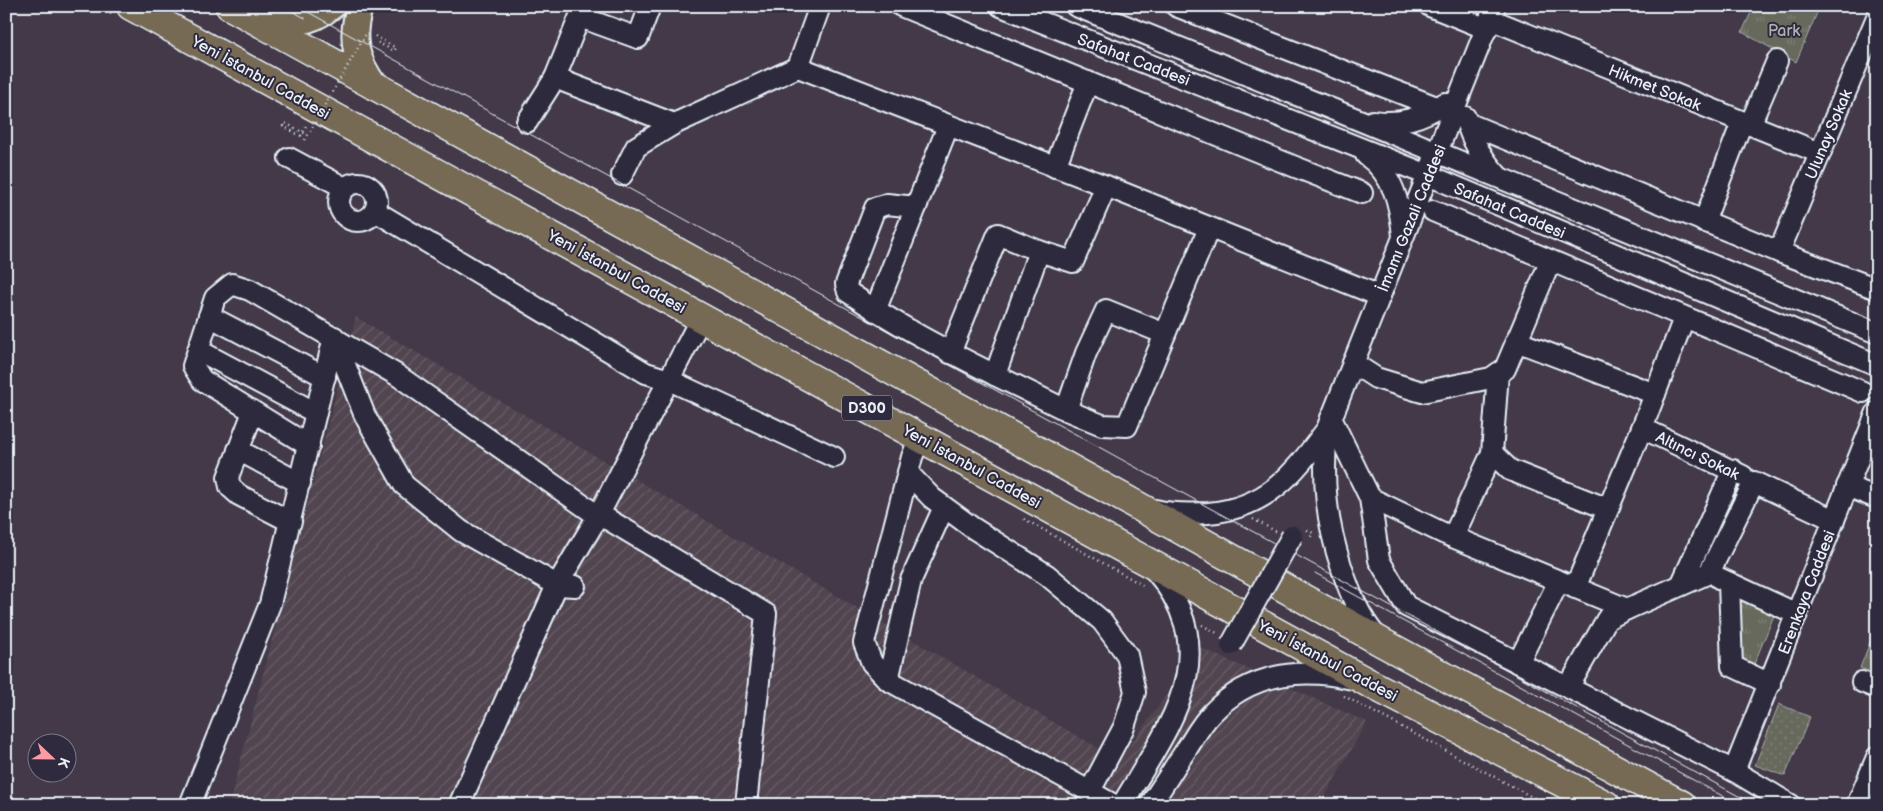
<svg xmlns="http://www.w3.org/2000/svg" width="1883" height="811" viewBox="0 0 1883 811" font-family="'Balsamiq Sans',sans-serif">
  <defs>
    <pattern id="industrial-furrows" width="10" height="10" patternUnits="userSpaceOnUse" patternTransform="scale(1.25)"><rect width="10" height="10" fill="#514450"/><path d="M-1 1l2-2M0 10L10 0M9 11l2-2" fill="none" stroke="#6a5f6a"/></pattern>
    <pattern id="grass-tufts" width="24" height="20" patternUnits="userSpaceOnUse" patternTransform="scale(1.25)"><rect width="24" height="20" fill="#66695b"/><path d="M3 7l-1-3M5 7V3M7 7l1-3M15 17l-1-3M17 17v-4M19 17l1-3" fill="none" stroke="#7c7f73"/></pattern>
    <pattern id="garden-dots" width="8" height="8" patternUnits="userSpaceOnUse" patternTransform="scale(1.25)"><rect width="8" height="8" fill="#66695b"/><path d="M2 2h.1M6 6h.1" fill="none" stroke="#7c7f73" stroke-width="1.8" stroke-linecap="round"/></pattern>
  </defs>
  <rect width="100%" height="100%" fill="#433948"/>
  <filter id="ink" filterUnits="userSpaceOnUse"><feTurbulence type="fractalNoise" baseFrequency=".02" numOctaves="2"/><feDisplacementMap in="SourceGraphic" scale="10" xChannelSelector="R" yChannelSelector="G"/><feConvolveMatrix kernelMatrix="1 2 1 2 8 2 1 2 1" color-interpolation-filters="sRGB"/></filter>
  <g filter="url(#ink)">
    <polygon fill="url(#industrial-furrows)" points="356,317 1119,760 1201,648 1367,722 1320,805 229,805"/>
    <g fill="url(#grass-tufts)" stroke="#a7adaa">
      <polygon points="1754,6 1820,6 1796,62 1742,32"/>
      <polygon points="1739,595 1775,613 1752,669 1738,652"/>
      <polygon points="1877,624 1877,674 1860,668"/>
    </g>
    <polygon fill="url(#garden-dots)" stroke="#a7adaa" points="1779,704 1810,717 1785,776 1755,765"/>
    <g fill="none" stroke-linecap="round" stroke-linejoin="round">
      <g stroke="#e8f1f8" stroke-width="24">
        <g id="minor">
          <polyline points="901,6 1293,166 1362,193"/>
          <polyline points="1001,6 1428,175 1877,365"/>
          <polyline points="1076,6 1359,120 1877,333"/>
          <polyline points="1176,6 1439,108"/>
          <polyline points="1430,6 1487,29"/>
          <polyline points="580,17 638,38 650,6"/>
          <polyline points="1490,19 1820,153"/>
          <polyline points="798,67 820,6"/>
          <polyline points="555,78 674,124 798,67 1106,186 1380,296"/>
          <path d="M 1465,117 C 1471,139 1482,159 1498,176"/>
          <path d="M 1373,121 C 1400,125 1422,118 1445,103"/>
          <polyline points="527,122 555,78 584,6"/>
          <polyline points="1467,123 1779,252 1877,289"/>
          <polyline points="1750,125 1777,61"/>
          <path d="M 1366,155 C 1394,175 1400,204 1403,236"/>
          <polyline points="289,158 345,188"/>
          <polyline points="1055,167 1088,82"/>
          <polyline points="622,175 636,147 674,124"/>
          <circle cx="358" cy="202" r="19"/>
          <polyline points="1106,186 1073,262 1039,251 995,375 1066,410 1102,425 1127,426 1209,228"/>
          <path d="M 916,207 L 887,204 L 875,208 L 846,284 L 848,292 C 895,324 945,350 995,375"/>
          <polyline points="375,211 646,373 669,380 834,457"/>
          <polyline points="1433,211 1863,392"/>
          <polyline points="1704,222 1742,122"/>
          <polyline points="1779,252 1877,17"/>
          <polyline points="875,311 948,126"/>
          <polyline points="209,316 325,377"/>
          <polyline points="334,337 365,416 404,485 461,531 557,585 575,586"/>
          <polyline points="1516,341 1655,394"/>
          <polyline points="198,350 316,413"/>
          <polyline points="950,353 998,234 1039,251"/>
          <polyline points="1353,363 1376,378 1422,392 1491,378 1505,369 1550,262"/>
          <polyline points="1066,410 1086,353 1106,310 1165,334"/>
          <polyline points="253,412 228,477 230,487 239,495 291,522"/>
          <polyline points="1331,418 1370,498 1379,560 1406,606 1734,771 1791,805"/>
          <polyline points="1642,428 1743,476"/>
          <path d="M 1327,429 C 1322,480 1326,521 1342,569 C 1350,593 1359,616 1376,636"/>
          <polyline points="920,437 912,457 864,643 872,663 888,680 1114,805"/>
          <polyline points="309,446 202,380 193,366 215,298 232,284 250,290 397,375 598,516 609,520 766,614 746,805"/>
          <polyline points="238,450 300,483"/>
          <polyline points="1492,453 1510,470 1608,509"/>
          <polyline points="908,473 932,498 973,528 1047,575 1102,621 1127,655 1135,692 1124,727 1090,791"/>
          <polyline points="1847,486 1877,498"/>
          <polyline points="1370,498 1443,533 1627,609 1709,573 1754,482 1834,520"/>
          <path d="M 1155,510 C 1172,514 1190,514 1208,513 C 1268,508 1293,474 1327,429 L 1495,6"/>
          <polyline points="1453,537 1492,453 1498,373"/>
          <polyline points="1719,578 1797,614"/>
          <polyline points="1729,583 1732,666 1770,684"/>
          <polyline points="1681,585 1733,470"/>
          <polyline points="1575,588 1642,428 1684,318"/>
          <polyline points="1518,663 1559,581"/>
          <polyline points="888,680 911,580 944,507"/>
          <polyline points="1862,682 1877,688"/>
          <polyline points="1569,686 1607,619 1627,609"/>
          <polyline points="1734,771 1877,412"/>
          <polyline points="190,805 270,604 334,337"/>
          <polyline points="459,805 557,585 598,516 701,318"/>
          <path d="M 1122,805 C 1169,725 1228,654 1153,568"/>
          <path d="M 1150,805 C 1163,786 1175,766 1188,747 C 1195,736 1202,723 1212,713 C 1250,673 1301,667 1353,679"/>
          <polyline points="1857,805 1877,757"/>
        </g>
      </g>
      <g stroke="#e8f1f8" stroke-width="29">
        <g id="major">
          <path d="M 360,6 C 349,40 356,59 375,87"/>
          <path d="M 257,21 C 285,25 309,25 332,6"/>
        </g>
      </g>
      <g stroke="#e8f1f8" stroke-width="31">
        <g id="highway">
          <polyline points="131,6 1367,682 1606,805"/>
          <polyline points="230,6 1138,506 1383,643 1682,805"/>
        </g>
      </g>
      <g stroke="#e8f1f8" stroke-width="2.5" stroke-dasharray="1 4" stroke-linecap="butt">
        <polyline points="97,6 113,15"/>
        <polyline points="375,36 396,48 394,51 375,41"/>
        <polyline points="301,136 306,126"/>
        <polyline points="1024,519 1146,587"/>
        <polyline points="1253,519 1277,532"/>
        <polyline points="1307,530 1313,533 1310,538"/>
        <polyline points="1202,625 1219,634"/>
        <polyline points="1344,696 1547,805"/>
      </g>
      <use href="#minor" stroke="#2f2a3d" stroke-width="20"/>
      <use href="#major" stroke="#776a54" stroke-width="25"/>
      <use href="#highway" stroke="#776a54" stroke-width="28"/>
      <g stroke="#e8f1f8" stroke-width="1">
        <polyline points="283,6 305,18"/>
        <polyline points="297,6 1217,512 1755,805"/>
        <polyline points="1315,573 1739,805"/>
      </g>
      <g stroke="#e8f1f8" stroke-width="24" stroke-linecap="butt">
        <polyline id="minor-bridge" points="1231,645 1292,536"/>
      </g>
      <g stroke="#e8f1f8" stroke-width="2.5" stroke-dasharray="1 4" stroke-linecap="butt">
        <polyline points="301,136 283,126 285,123 308,135"/>
        <polyline points="305,140 367,32"/>
      </g>
      <use href="#minor-bridge" stroke="#2f2a3d" stroke-width="20"/>
    </g>
  </g>
  <g text-anchor="middle" stroke-width="4" stroke-linejoin="round" paint-order="stroke">
    <rect fill="#2f2a3d" stroke="#b0b5c0" stroke-width="1" x="842" y="395.5" width="50" height="25" rx="4"/>
    <g font-size="15" font-weight="bold" fill="#e8f1f8">
      <text x="867" y="413">D300</text>
    </g>
    <g font-size="16" fill="#aeb4b1" stroke="#2f2a3d">
      <text x="1784" y="36">Park</text>
    </g>
    <g font-size="16" fill="#e8f1f8" stroke="#2f2a3d">
      <text transform="translate(1134 59) rotate(21)" y="6">Safahat Caddesi</text>
      <text transform="translate(261 77) rotate(29)" y="6">Yeni İstanbul Caddesi</text>
      <text transform="translate(1655 87) rotate(22)" y="6">Hikmet Sokak</text>
      <text transform="translate(1828 134) rotate(-67)" y="6">Ulunay Sokak</text>
      <text transform="translate(1510 210) rotate(23)" y="6">Safahat Caddesi</text>
      <text transform="translate(1411 218) rotate(-68)" y="6">İmamı Gazali Caddesi</text>
      <text transform="translate(617 271) rotate(29)" y="6">Yeni İstanbul Caddesi</text>
      <text transform="translate(1698 455) rotate(26)" y="6">Altıncı Sokak</text>
      <text transform="translate(972 466) rotate(29)" y="6">Yeni İstanbul Caddesi</text>
      <text transform="translate(1806 592) rotate(-69)" y="6">Erenkaya Caddesi</text>
      <text transform="translate(1328 660) rotate(28)" y="6">Yeni İstanbul Caddesi</text>
    </g>
  </g>
  <rect width="1883" height="811" fill="none" stroke="#2f2a3d" stroke-width="25"/>
  <rect x="12" y="12" width="1858" height="786" fill="none" stroke="#e8f1f8" stroke-width="2" filter="url(#ink)"/>
  <g transform="translate(52 758) rotate(112)"><circle r="24" fill="#2f2a3d" stroke="#797a88"/>
  <path d="M0-4L9 19L0 12L-9 19Z" fill="#ff9aa2"/>
  <text y="-8" font-size="14" font-weight="bold" text-anchor="middle" fill="#e8f1f8">K</text>
  </g>
</svg>
